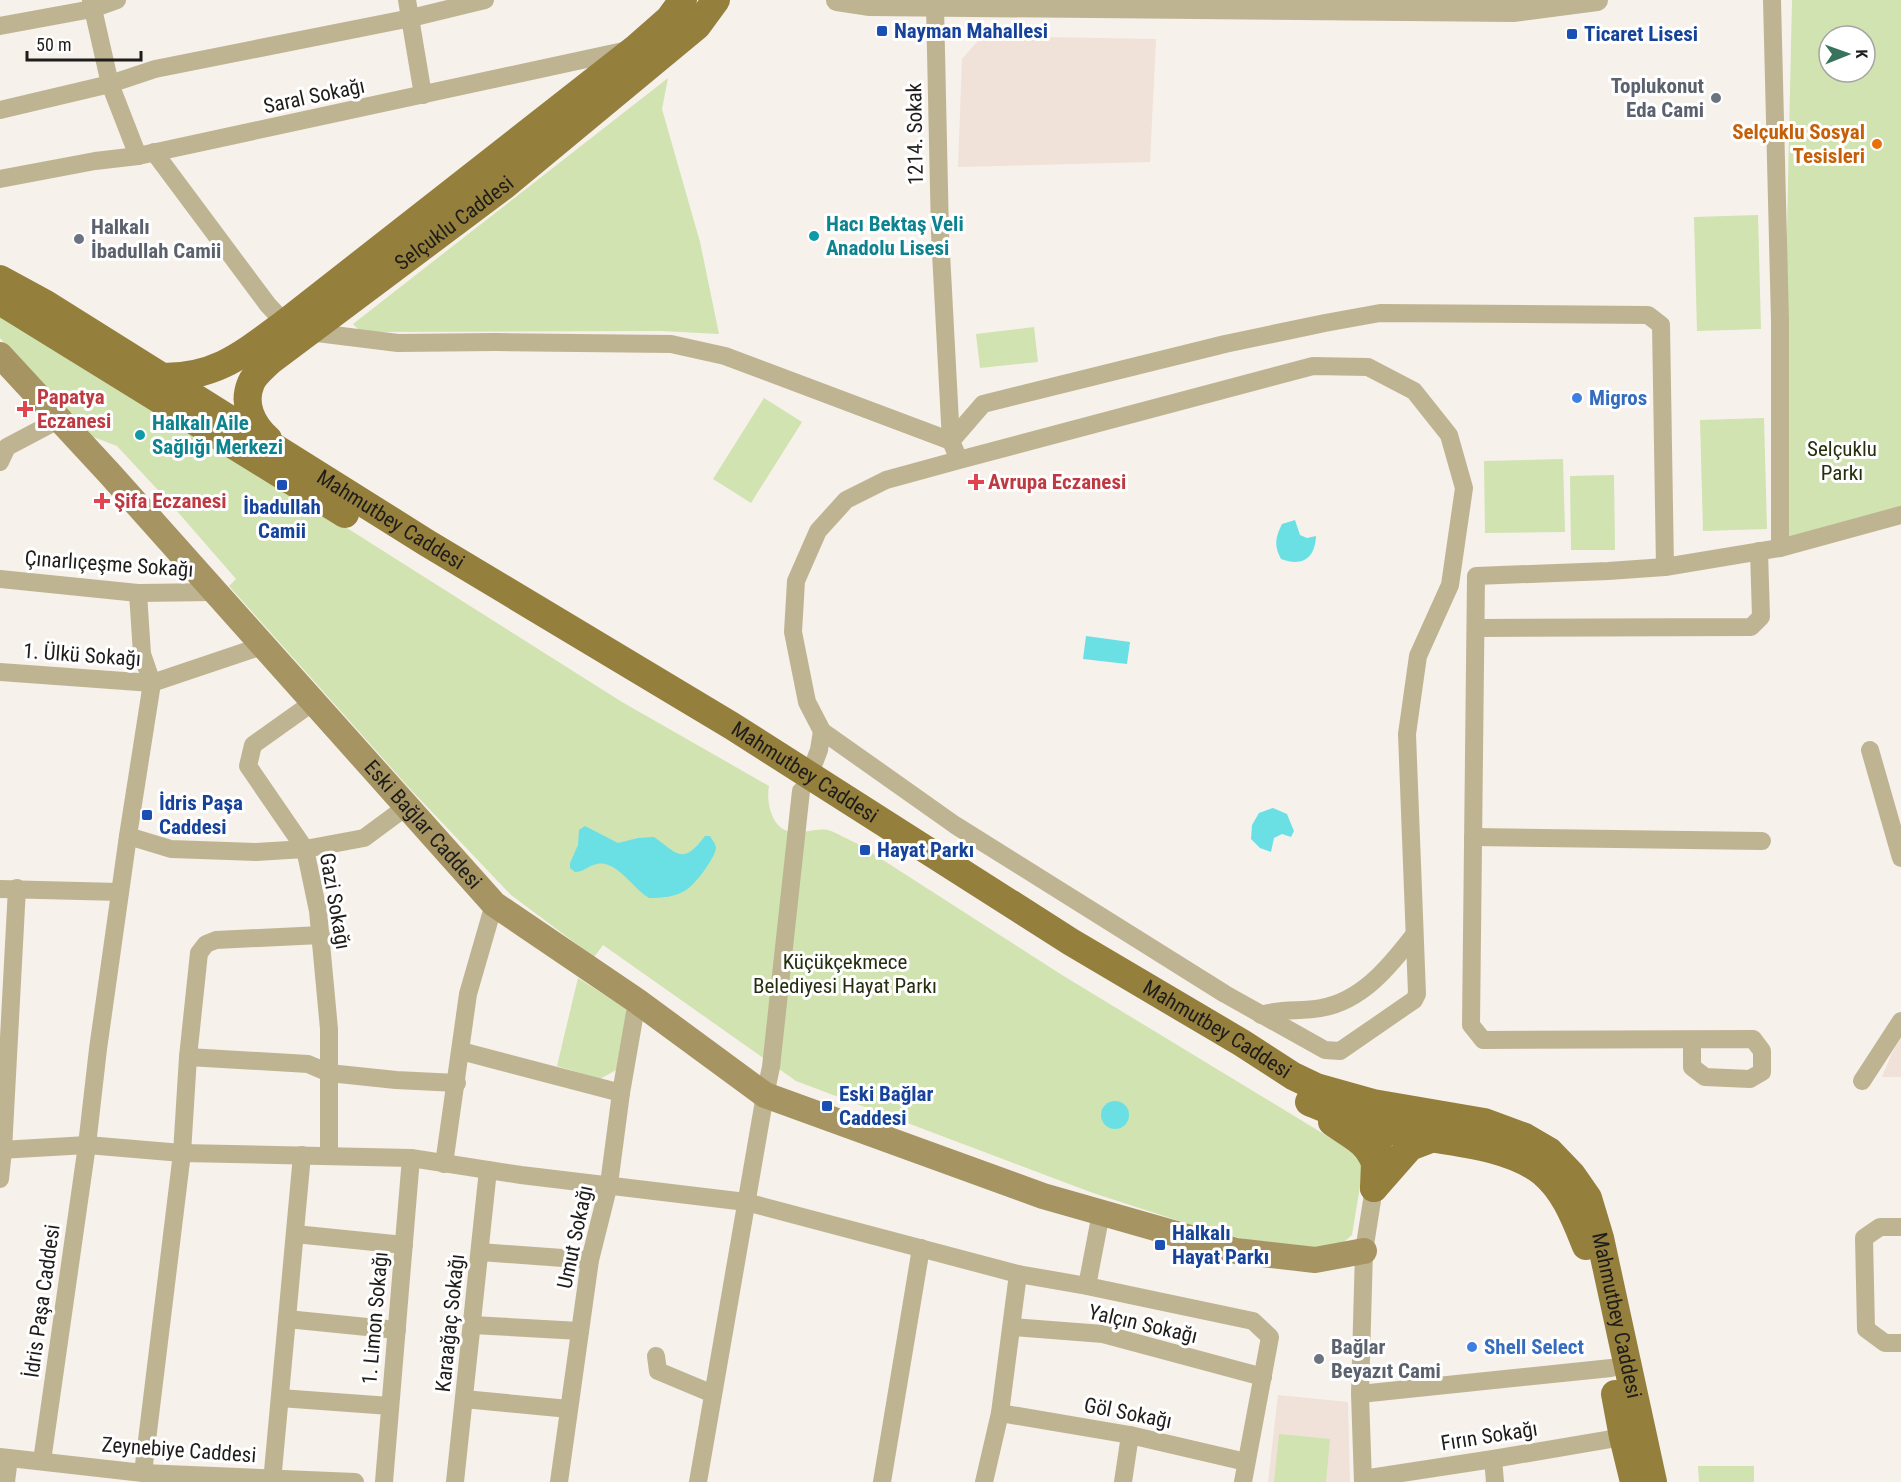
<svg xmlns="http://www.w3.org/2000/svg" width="1901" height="1482" viewBox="0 0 1901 1482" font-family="'Roboto Condensed',sans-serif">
  <rect width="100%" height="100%" fill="#f7f1ec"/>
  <g fill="#f0e2d9">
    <polygon points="982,36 1156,39 1150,162 958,167 962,59"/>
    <polygon points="1901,1038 1901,1077 1882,1077 1892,1053"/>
    <polygon points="1278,1395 1348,1402 1350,1482 1268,1482"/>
  </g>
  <g fill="#d0e3b0" fill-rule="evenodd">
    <path d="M 1792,0 L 1901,0 L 1901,515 L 1780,548 ZM 1829,36 L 1865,36 L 1865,72 L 1829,72 Z"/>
    <polygon points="668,78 662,109 700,242 719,334 661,331 361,332 353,324"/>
    <polygon points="1758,215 1761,329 1697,331 1694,217"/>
    <path d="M 0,313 L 328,516 L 622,702 L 769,786 C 766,801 771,829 791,832 C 803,834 814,828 828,830 C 838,833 848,840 858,844 L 1062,975 L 1355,1153 L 1363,1168 L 1352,1235 L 1337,1248 L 1313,1254 L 1213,1232 L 1093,1193 L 796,1081 L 603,945 L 594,957 L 511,895 L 412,791 L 229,586 L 236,579 L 170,503 L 117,446 L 88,435 L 0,338 Z"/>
    <polygon points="1034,327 1038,362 980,368 976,334"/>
    <polygon points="764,398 802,422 751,503 713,479"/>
    <polygon points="1764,418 1767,529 1703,531 1700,420"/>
    <polygon points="1563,459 1565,532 1485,533 1484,461"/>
    <polygon points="1614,475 1615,550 1571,550 1570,476"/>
    <polygon points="578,978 625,1008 627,1013 616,1070 600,1079 557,1066"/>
    <polygon points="1279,1434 1330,1439 1326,1482 1274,1482"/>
    <polygon points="1698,1466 1754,1466 1754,1482 1699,1482"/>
  </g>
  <g fill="#6ae0e5">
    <path d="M 1295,520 L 1300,535 L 1307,538 L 1316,536 C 1315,558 1303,567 1281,559 C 1274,546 1275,538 1282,524 Z"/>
    <polygon points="1086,636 1130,642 1127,664 1083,659"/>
    <polygon points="1273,808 1287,814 1294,831 1291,837 1282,834 1274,838 1271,852 1260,848 1251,839 1252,825 1259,813"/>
    <path d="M 585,826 L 618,843 L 638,838 L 654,837 C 679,855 683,865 705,836 L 710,836 C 712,840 716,844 716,848 C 715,858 695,885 686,890 C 676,897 661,898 649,898 C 633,889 617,860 597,864 C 589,865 584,872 575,872 L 570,868 L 570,863 L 578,845 L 579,830 Z"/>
    <circle cx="1115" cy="1115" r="14"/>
  </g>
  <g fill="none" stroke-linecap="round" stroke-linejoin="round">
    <g stroke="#bfb492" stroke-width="18">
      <polyline points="91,0 110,84 138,156"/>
      <polyline points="407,0 423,95"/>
      <polyline points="1772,0 1780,321 1780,548"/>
      <polyline points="0,26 92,9 117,0"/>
      <polyline points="0,110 110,84 155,69 411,18 485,0"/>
      <polyline points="154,152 268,305 285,323"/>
      <polyline points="0,179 95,161 138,156 628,50"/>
      <polyline points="309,332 398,343 496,342 671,344 725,356 951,441 940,234 935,6"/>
      <polyline points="959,460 1313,366 1368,367 1414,391 1449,435 1464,488 1450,585 1418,656 1407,734 1417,994 1414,1000 1340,1051 1325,1050 1225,994 955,825 822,731 807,702 793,632 796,581 818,531 846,500 886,480 959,460 951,441 983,404 1225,344 1325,323 1380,313 1648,315 1661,325 1665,567"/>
      <polyline points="0,462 7,447 60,419"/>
      <polyline points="0,579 138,593 214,592"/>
      <polyline points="1476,628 1751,627 1761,617 1759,551"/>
      <polyline points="0,672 152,683 262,646"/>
      <polyline points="312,703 253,745 248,766 305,849 318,911 329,1029 329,1155"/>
      <polyline points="1870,750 1901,858"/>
      <polyline points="809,776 819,750 822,731"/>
      <polyline points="128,836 171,849 256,852 305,849 364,838 406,807"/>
      <polyline points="1473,837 1762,841"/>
      <polyline points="0,889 120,892"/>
      <path d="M 1261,1015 C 1281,1008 1301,1012 1321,1008 C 1362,1001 1390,966 1414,935"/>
      <polyline points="1692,1040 1692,1067 1705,1077 1750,1079 1762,1072 1762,1051 1753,1039 1483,1040 1471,1025 1476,576 1608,571 1665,567 1780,548 1901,515"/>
      <polyline points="461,1051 621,1093"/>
      <polyline points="188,1057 308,1064 329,1073 396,1080 457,1083"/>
      <polyline points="1862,1081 1901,1021"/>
      <polyline points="0,1150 87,1145 182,1153 411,1158 521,1175 746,1202 1018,1274 1087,1286 1253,1321 1270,1337 1243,1482"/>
      <polyline points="444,1164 468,994 494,904"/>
      <polyline points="0,1179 3,1150 17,888"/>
      <polyline points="1901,1227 1880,1227 1864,1238 1866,1329 1885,1343 1901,1343"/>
      <polyline points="295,1234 404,1245"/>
      <polyline points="480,1252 590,1260"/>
      <polyline points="1087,1286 1101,1213"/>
      <polyline points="287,1319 397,1330"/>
      <polyline points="472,1325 580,1331"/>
      <polyline points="1012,1327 1103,1334 1263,1377"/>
      <polyline points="656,1356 658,1371 713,1394"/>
      <polyline points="1360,1394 1611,1368"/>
      <polyline points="280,1398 390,1406"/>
      <polyline points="464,1399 569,1409"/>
      <polyline points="1000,1413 1130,1435 1246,1462"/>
      <polyline points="0,1457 143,1473 355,1482"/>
      <polyline points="1493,1459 1495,1482"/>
      <polyline points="42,1461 87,1145 98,1049 128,836 152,683 142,654 138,593"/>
      <polyline points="143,1473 182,1153 188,1057 199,953 206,944 216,940 321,935"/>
      <polyline points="1363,1479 1493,1459 1623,1437"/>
      <polyline points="6,1482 9,1458"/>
      <polyline points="272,1482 302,1155"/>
      <polyline points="384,1482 411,1158"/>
      <polyline points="455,1482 488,1170"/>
      <polyline points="559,1482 590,1260 609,1184 621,1093 637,1001"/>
      <polyline points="698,1482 765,1095 771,1067 801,791"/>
      <polyline points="882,1482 921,1248"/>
      <polyline points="984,1482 1000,1413 1018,1274"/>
      <polyline points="1123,1482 1130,1435"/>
      <polyline points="1363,1482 1360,1394 1364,1251 1374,1188"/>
    </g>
    <polyline stroke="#bfb492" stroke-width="22" points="837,0 870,5 1513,11 1597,0"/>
    <path stroke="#a69562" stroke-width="26" id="s1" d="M 0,355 L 110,474 L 494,904 L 637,1001 L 765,1095 L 1043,1196 L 1236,1251 L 1315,1260 L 1364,1251"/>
    <g stroke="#947f3c" stroke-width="28">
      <path id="s2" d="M 0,279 L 46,304 L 427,543 L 732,726 L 1071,942 L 1242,1043 L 1293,1076 L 1316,1087 L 1373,1103 L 1484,1122 L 1525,1137 L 1549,1151 L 1572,1175 L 1588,1198 L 1600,1238 L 1653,1482"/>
      <polyline points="0,301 345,514"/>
      <path d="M 160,377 C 216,378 243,354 285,323 L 636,48 L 669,19 L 683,0"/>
      <path id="s3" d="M 268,439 C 252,425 242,404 251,383 C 254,375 264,367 270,361 L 505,185 L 697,26 L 716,0"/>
      <path d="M 1309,1102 C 1338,1114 1366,1126 1396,1132 C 1441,1142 1505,1143 1542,1172 C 1565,1191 1575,1219 1586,1246"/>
      <path d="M 1332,1122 C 1351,1136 1366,1140 1375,1163"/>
      <polyline points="1374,1188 1375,1163 1378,1145"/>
      <polyline points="1374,1188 1410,1147 1431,1139"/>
      <polyline points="1615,1394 1623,1437 1633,1478"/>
    </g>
  </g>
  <g fill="#1a4fb4" stroke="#fff" stroke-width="2">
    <rect x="876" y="25" width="12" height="12" rx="3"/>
    <rect x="1566" y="28" width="12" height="12" rx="3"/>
    <rect x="276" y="479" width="12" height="12" rx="3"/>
    <rect x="141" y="809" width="12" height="12" rx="3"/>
    <rect x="859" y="844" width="12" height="12" rx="3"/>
    <rect x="821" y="1100" width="12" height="12" rx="3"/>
    <rect x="1154" y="1239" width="12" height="12" rx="3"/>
  </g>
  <g fill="#6b7280" stroke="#fff" stroke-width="2">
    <circle cx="1716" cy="98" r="6"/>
    <circle cx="79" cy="239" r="6"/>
    <circle cx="1319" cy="1359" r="6"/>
  </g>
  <circle fill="#e8710a" stroke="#fff" stroke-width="2" cx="1877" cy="144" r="6"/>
  <g fill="#0f9aa8" stroke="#fff" stroke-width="2">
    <circle cx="814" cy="236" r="6"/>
    <circle cx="140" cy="435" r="6"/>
  </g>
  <g fill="#3f7fe0" stroke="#fff" stroke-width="2">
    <circle cx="1577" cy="398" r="6"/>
    <circle cx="1472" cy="1347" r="6"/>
  </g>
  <g fill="#e0444e" stroke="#fff" stroke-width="2">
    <path d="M22 400h6v6h6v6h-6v6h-6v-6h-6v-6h6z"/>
    <path d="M973 473h6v6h6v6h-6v6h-6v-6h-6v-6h6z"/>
    <path d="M99 492h6v6h6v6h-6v6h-6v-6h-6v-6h6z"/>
  </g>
  <g text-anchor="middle" stroke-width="6" stroke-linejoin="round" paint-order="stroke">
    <g font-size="21" font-weight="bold" fill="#164399" stroke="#fff" text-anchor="start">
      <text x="894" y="38">Nayman Mahallesi</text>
      <text x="1584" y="41">Ticaret Lisesi</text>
      <text x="282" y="514" text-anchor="middle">İbadullah<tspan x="282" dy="24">Camii</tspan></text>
      <text x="159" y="810">İdris Paşa<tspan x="159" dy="24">Caddesi</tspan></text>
      <text x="877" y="857">Hayat Parkı</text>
      <text x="839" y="1101">Eski Bağlar<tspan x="839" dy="24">Caddesi</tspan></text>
      <text x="1172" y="1240">Halkalı<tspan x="1172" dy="24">Hayat Parkı</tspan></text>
    </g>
    <g font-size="21" font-weight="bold" fill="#5b616d" stroke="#fff" text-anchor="start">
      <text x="1704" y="93" text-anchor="end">Toplukonut<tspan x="1704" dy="24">Eda Cami</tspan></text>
      <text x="91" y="234">Halkalı<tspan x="91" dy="24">İbadullah Camii</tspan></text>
      <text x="1331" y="1354">Bağlar<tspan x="1331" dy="24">Beyazıt Cami</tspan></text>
    </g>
    <g font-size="21" fill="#1f1d1b" stroke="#fff">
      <text transform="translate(314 96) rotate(-12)" y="7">Saral Sokağı</text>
      <text transform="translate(915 134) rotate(-91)" y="7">1214. Sokak</text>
      <text dy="7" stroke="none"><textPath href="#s3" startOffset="322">Selçuklu Caddesi</textPath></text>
      <text dy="7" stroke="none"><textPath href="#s2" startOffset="459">Mahmutbey Caddesi</textPath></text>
      <text transform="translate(109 564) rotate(4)" y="7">Çınarlıçeşme Sokağı</text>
      <text transform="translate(82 655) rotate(4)" y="7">1. Ülkü Sokağı</text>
      <text dy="7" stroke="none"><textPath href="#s2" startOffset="944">Mahmutbey Caddesi</textPath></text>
      <text dy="7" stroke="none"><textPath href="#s1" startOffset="632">Eski Bağlar Caddesi</textPath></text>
      <text transform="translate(335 901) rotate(80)" y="7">Gazi Sokağı</text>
      <text dy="7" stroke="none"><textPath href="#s2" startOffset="1430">Mahmutbey Caddesi</textPath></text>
      <text transform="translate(575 1237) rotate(-78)" y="7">Umut Sokağı</text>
      <text transform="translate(42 1301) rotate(-82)" y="7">İdris Paşa Caddesi</text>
      <text dy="7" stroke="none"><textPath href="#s2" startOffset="1970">Mahmutbey Caddesi</textPath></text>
      <text transform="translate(375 1318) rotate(-85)" y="7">1. Limon Sokağı</text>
      <text transform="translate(450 1323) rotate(-84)" y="7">Karaağaç Sokağı</text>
      <text transform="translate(1143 1324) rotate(13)" y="7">Yalçın Sokağı</text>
      <text transform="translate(1128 1413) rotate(11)" y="7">Göl Sokağı</text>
      <text transform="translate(1489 1436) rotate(-9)" y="7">Fırın Sokağı</text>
      <text transform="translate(179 1450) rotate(4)" y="7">Zeynebiye Caddesi</text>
    </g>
    <g font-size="21" font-weight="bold" fill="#c56008" stroke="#fff" text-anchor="end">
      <text x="1865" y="139">Selçuklu Sosyal<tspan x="1865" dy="24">Tesisleri</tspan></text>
    </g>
    <g font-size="21" font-weight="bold" fill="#0d838f" stroke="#fff" text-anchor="start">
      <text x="826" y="231">Hacı Bektaş Veli<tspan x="826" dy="24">Anadolu Lisesi</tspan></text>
      <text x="152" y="430">Halkalı Aile<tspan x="152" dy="24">Sağlığı Merkezi</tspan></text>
    </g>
    <g font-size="21" font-weight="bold" fill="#be3a42" stroke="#fff" text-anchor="start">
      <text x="37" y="404">Papatya<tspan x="37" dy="24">Eczanesi</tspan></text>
      <text x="988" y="489">Avrupa Eczanesi</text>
      <text x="114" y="508">Şifa Eczanesi</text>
    </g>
    <g font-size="21" font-weight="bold" fill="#366cbe" stroke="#fff" text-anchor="start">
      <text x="1589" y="405">Migros</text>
      <text x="1484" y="1354">Shell Select</text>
    </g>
    <g font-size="21" fill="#252f0e" stroke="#fff">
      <text x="1842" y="456">Selçuklu<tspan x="1842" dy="24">Parkı</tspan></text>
      <text x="845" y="969">Küçükçekmece<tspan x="845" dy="24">Belediyesi Hayat Parkı</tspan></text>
    </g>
  </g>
  <g transform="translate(1847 54) rotate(89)"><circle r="28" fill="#ffffff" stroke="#a5a5a4" stroke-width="1.5"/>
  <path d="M0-4.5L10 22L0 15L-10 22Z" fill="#37735d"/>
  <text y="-9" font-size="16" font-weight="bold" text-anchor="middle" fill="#1f1d1b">K</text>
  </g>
  <path d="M27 51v9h114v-9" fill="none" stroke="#1f1d1b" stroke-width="3"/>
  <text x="36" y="51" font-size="18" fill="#1f1d1b" stroke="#ffffff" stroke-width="4.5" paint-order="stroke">50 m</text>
</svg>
